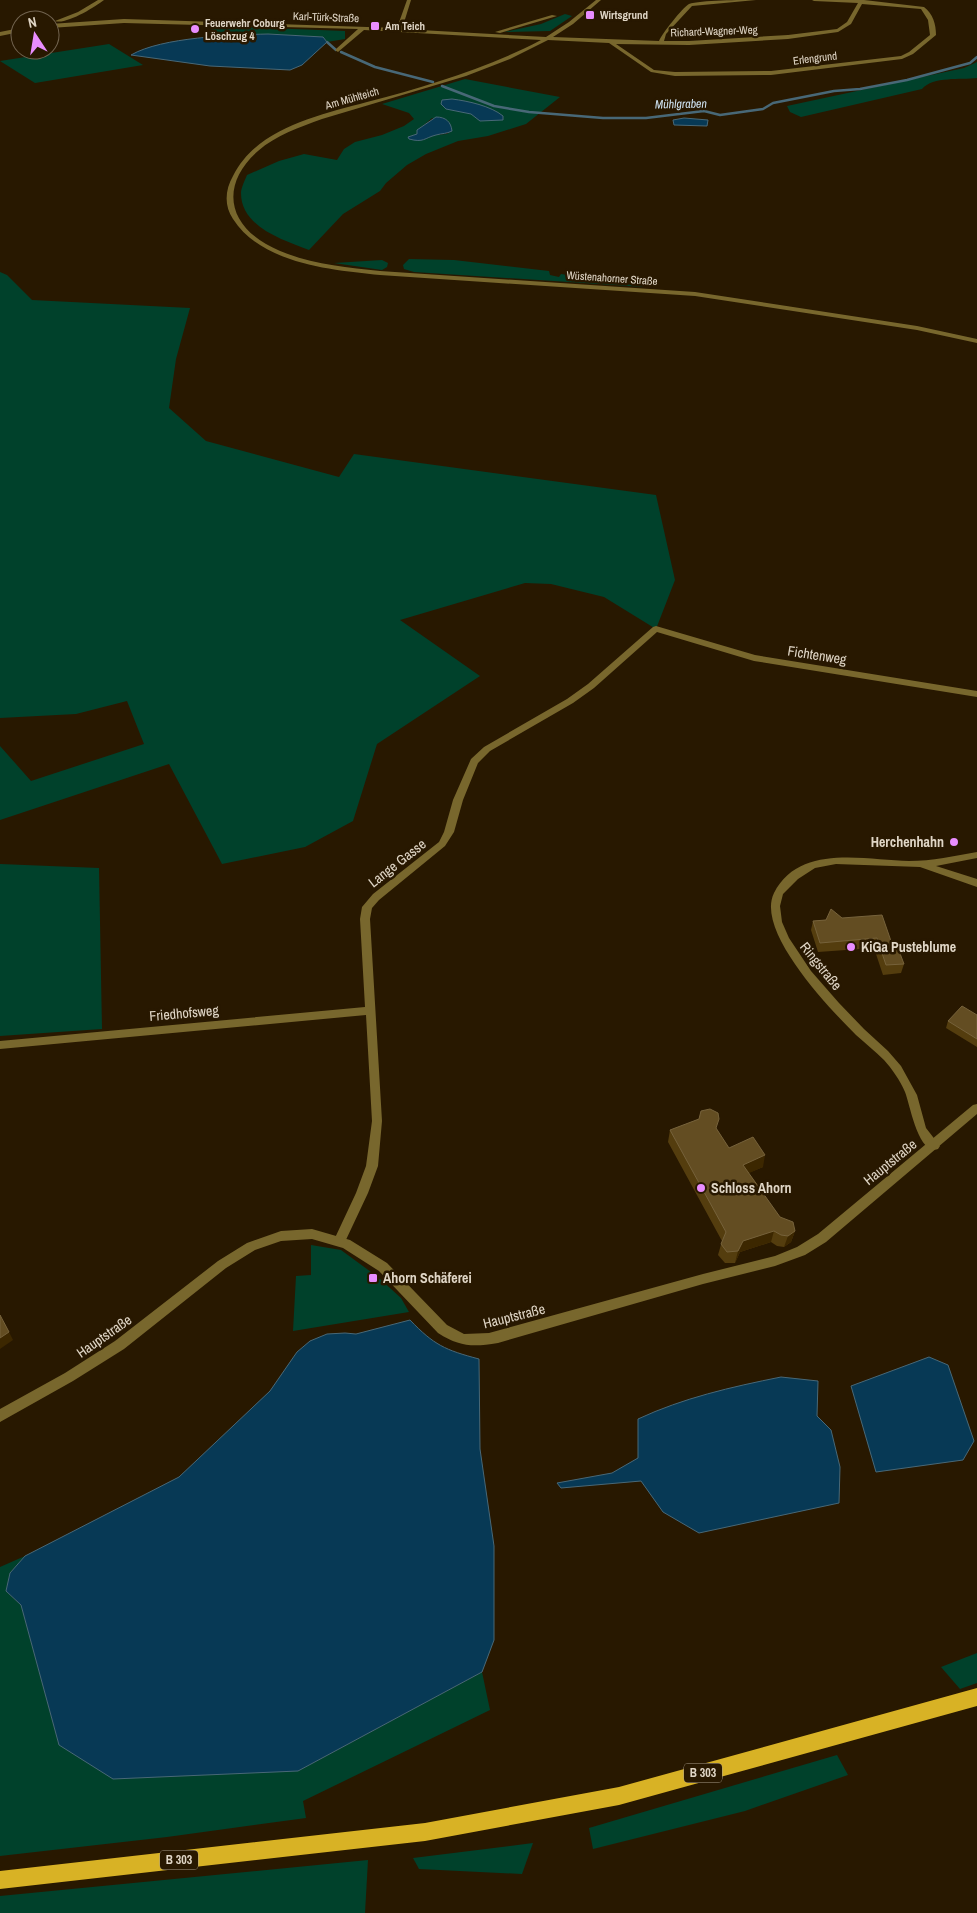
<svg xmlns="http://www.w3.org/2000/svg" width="977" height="1913" viewBox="0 0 977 1913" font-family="'Archivo Narrow',sans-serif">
  <rect width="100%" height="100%" fill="#281800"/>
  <g fill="#00412b" fill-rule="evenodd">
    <polygon points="565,14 572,16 550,31 504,32 541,24"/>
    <polygon points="214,26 345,31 345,39 327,42 323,37 268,34 205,39"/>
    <polygon points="109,44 143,65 35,83 0,61"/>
    <path d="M 977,62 L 977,78 C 961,80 933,76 922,89 L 801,117 L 790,112 L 787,106 L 964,68 Z"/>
    <path d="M 465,79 L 560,97 L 526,124 L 488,136 L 458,141 L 426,154 L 407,165 L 386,183 L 380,191 L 343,214 L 309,250 C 283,240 241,227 241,193 C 241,188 245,180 247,175 L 279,161 L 304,154 L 337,160 L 344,149 L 355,142 L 382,135 L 404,126 L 414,119 L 409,113 L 382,104 ZM 432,118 L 452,131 L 447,134 L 434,135 L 422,140 L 411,136 L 417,134 L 418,130 Z"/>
    <polygon points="409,259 454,260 549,271 550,275 559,277 561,274 645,287 414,272 404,269 403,265"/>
    <polygon points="382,260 388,263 387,267 382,270 334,263"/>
    <polygon points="0,272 7,275 32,300 190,308 176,359 169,408 206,441 339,477 354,454 656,495 675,580 656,629 604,597 551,584 525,583 400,620 480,676 377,744 353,821 305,847 222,864 169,764 0,820 0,746 31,781 144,744 127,701 76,714 0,718"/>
    <polygon points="0,864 99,868 102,1029 0,1036"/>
    <polygon points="311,1245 341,1250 371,1272 367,1276 375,1283 380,1279 401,1298 409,1312 293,1331 296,1276 311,1275"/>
    <polygon points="25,1556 10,1573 6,1591 21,1605 59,1745 298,1771 482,1672 490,1710 303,1801 306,1818 167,1837 0,1856 0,1567"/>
    <polygon points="977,1653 977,1683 960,1689 941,1667"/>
    <polygon points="837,1755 848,1775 745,1811 593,1849 589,1828"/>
    <polygon points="533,1843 522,1874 419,1869 413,1858"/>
    <polygon points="368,1860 365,1913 0,1913 0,1896"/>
  </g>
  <g fill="#073955" stroke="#486877">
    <path d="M 268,34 L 323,37 L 327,42 L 302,65 L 290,70 L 210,66 L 131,55 C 162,37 232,35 268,34 Z"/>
    <path d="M 452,99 C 468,101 491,106 503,116 L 503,120 L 480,121 L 471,114 L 446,109 L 441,104 L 442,100 Z"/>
    <path d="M 436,117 C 446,117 451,122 452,131 C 446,134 443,133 436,135 C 424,138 424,143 409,139 L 408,137 L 417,134 L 417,130 Z"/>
    <polygon points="684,118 708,120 707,126 674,125 673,120"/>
    <path d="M 410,1320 C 434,1345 445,1350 479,1359 L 480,1449 L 494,1546 L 494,1640 L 482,1672 L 298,1771 L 113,1779 L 59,1745 L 21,1605 L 6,1591 L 10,1573 L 25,1556 L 179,1477 L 270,1391 L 297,1352 L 310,1341 L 327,1334 L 345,1333 L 356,1334 Z"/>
    <polygon points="929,1357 948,1365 974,1441 963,1460 876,1472 851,1386"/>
    <path d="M 781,1377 L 818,1381 L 817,1416 L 831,1430 L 840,1467 L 839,1503 L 699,1533 L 663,1512 L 641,1481 L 561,1488 L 557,1483 L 612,1473 L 638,1458 L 638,1419 C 683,1398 731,1387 781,1377 Z"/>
  </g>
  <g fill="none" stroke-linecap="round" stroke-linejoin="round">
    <g stroke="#486877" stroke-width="2.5">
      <polyline points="327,42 336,50"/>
      <polyline points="341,52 375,67 433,82"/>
      <polyline points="442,86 494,106 529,112 603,118 646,118 704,111 720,115 763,109 773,103 834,91 860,89 907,80 970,63 977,57"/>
    </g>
    <g fill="#78672d" fill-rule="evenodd">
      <path d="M 98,0 L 104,0 C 95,7 66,25 55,21 L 78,12 Z"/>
      <path d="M 407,0 L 411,0 L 402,29 L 546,37 L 569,22 L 596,0 L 601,0 L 573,24 L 553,37 L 659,41 C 662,34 682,8 689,4 C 700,0 742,0 756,0 L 692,6 L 666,34 L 664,41 L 689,41 L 788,35 L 837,29 L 847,22 L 858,3 L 814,1 L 812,0 L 864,0 L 924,7 C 933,14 936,24 936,35 L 913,54 L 902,59 L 771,75 L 675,76 L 651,72 L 609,43 L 548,40 L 510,59 L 466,76 L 322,119 C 300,127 276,135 258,151 C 223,182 225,220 266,244 C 300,263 341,267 380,271 L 695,292 L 917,326 L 977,339 L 977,343 L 917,330 L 695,296 L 380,275 C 332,270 262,264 233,219 C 224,206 225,190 233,176 C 257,128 319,115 367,102 C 391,96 416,89 440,81 C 474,70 509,57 541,40 L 364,30 L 338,52 L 335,50 L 336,49 L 358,29 L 124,23 L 50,28 L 50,24 L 124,19 L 397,28 ZM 862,4 L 921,9 L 928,20 L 930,35 L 909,52 L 901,56 L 771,71 L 675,72 L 654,70 L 616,44 L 689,45 L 788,39 L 838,32 L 851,24 Z"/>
      <polygon points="552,15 557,16 500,33 495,32"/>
      <polygon points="20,28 20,32 0,36 0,32"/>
      <polygon points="656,626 755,655 977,691 977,697 754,661 657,632 594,688 573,703 490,751 478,763 463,800 454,832 445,846 379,900 372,908 370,919 382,1121 378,1166 368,1193 344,1244 340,1245 336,1244 334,1240 356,1193 366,1166 372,1121 366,1015 0,1049 0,1041 365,1007 360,919 362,907 373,894 439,842 444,832 453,800 471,759 484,747 567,699 588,684 653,627"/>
      <path d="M 977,852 L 977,858 L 936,866 L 977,879 L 977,887 L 920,867 L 836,864 L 815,868 L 798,879 L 783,894 L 780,906 L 782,922 L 789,938 L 811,971 L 839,1003 L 864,1029 L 888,1051 L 901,1066 L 917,1095 L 926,1128 L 940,1146 L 938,1149 C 918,1156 910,1104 905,1092 C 900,1080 892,1069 884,1060 C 875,1051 865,1043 856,1035 C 830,1009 755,931 774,893 C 799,843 866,860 909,861 C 932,861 955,856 977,852 Z"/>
    </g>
    <path fill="#78672d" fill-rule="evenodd" d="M 977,1104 L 977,1114 L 826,1242 L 805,1255 L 775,1266 L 703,1284 L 498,1343 C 473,1347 460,1347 438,1333 L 379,1271 L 343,1248 L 312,1239 L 281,1241 L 255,1250 L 226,1268 L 124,1349 L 73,1381 L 0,1422 L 0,1409 L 65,1373 L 115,1341 L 218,1261 L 247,1243 L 281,1231 L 312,1229 L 350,1240 L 387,1263 L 447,1325 L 464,1334 L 489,1333 L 703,1274 L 775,1256 L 797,1247 L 818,1234 L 973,1105 Z"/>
    <polygon fill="#d8b225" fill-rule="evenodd" points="977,1688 977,1706 619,1805 425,1841 0,1889 0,1871 425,1823 619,1787"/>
  </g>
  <g fill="#543d0e">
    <polygon points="842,918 892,944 904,964 901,973 883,975 874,948 818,952 811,930 813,921"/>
    <polygon points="977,1015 977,1047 946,1028 948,1021"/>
    <polygon points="699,1119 717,1130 729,1148 763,1167 748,1173 780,1217 795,1231 791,1242 784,1247 777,1246 771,1242 740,1252 735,1263 725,1263 718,1255 722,1241 668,1142 670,1130"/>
  </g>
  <g fill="#3c2700">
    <polygon points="765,1155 763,1167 740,1177 743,1165"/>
    <polygon points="774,1231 771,1242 740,1252 735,1263 738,1251 743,1241"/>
    <polygon points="795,1231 791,1242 784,1247 788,1236"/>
    <polygon points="9,1332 13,1340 0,1349 0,1338"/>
  </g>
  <g fill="#634d22" stroke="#76623b">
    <polygon points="831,909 842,918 882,915 892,944 896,943 904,964 886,965 877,938 820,943 813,921 826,920"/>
    <polygon points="962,1006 977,1015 977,1039 948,1021"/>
    <polygon points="710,1109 718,1113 719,1119 716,1128 729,1148 753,1137 765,1155 743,1165 780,1217 793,1222 795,1231 788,1236 781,1235 774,1231 743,1241 738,1251 727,1252 721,1244 726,1232 670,1130 699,1119 701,1111"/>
    <polygon points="0,1315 9,1332 0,1338"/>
  </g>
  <g fill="#e98dfe" stroke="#281800" stroke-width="2">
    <rect x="585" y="10" width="10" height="10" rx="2.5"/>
    <rect x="370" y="21" width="10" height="10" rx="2.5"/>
    <circle cx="195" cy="29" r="5"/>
    <circle cx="954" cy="842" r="5"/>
    <circle cx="851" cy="947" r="5"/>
    <circle cx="701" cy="1188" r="5"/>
    <rect x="368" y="1273" width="10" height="10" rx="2.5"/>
  </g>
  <g text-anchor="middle" stroke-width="5" stroke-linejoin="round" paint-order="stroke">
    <g font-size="11" font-weight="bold" fill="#e0d6c6" stroke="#281800" text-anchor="start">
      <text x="600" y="19">Wirtsgrund</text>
      <text x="205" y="27">Feuerwehr Coburg<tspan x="205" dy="13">Löschzug 4</tspan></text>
      <text x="385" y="30">Am Teich</text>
    </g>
    <g font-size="11" fill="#e0d6c6" stroke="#281800">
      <text transform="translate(326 17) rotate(2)" y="4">Karl-Türk-Straße</text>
      <text transform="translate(714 31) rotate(-2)" y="4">Richard-Wagner-Weg</text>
      <text transform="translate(815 58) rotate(-7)" y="4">Erlengrund</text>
      <text transform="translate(352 98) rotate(-16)" y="4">Am Mühlteich</text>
      <text transform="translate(612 278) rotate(4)" y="4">Wüstenahorner Straße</text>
    </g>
    <g font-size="12" font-style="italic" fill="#d0e4f3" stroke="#281800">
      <text transform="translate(681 104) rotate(-1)" y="4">Mühlgraben</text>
    </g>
    <g fill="#281800" stroke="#a99d8b" stroke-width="1">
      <rect x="684" y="1763.5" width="38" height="19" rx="4"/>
      <rect x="160" y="1850.5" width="38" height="19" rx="4"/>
    </g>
    <g font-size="12" font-weight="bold" fill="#e0d6c6">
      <text x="703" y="1777">B 303</text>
      <text x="179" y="1864">B 303</text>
    </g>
    <g font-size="14" fill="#e0d6c6" stroke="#281800">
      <text transform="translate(817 655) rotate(9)" y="5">Fichtenweg</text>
      <text transform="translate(397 863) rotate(-38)" y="5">Lange Gasse</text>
      <text transform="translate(821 966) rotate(51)" y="5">Ringstraße</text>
      <text transform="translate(184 1013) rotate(-5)" y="5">Friedhofsweg</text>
      <text transform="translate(890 1162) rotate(-39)" y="5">Hauptstraße</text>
      <text transform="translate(514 1316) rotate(-14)" y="5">Hauptstraße</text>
      <text transform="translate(104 1336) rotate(-35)" y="5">Hauptstraße</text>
    </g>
    <g font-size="14" font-weight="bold" fill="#e0d6c6" stroke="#281800" text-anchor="start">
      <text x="944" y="847" text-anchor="end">Herchenhahn</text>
      <text x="861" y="952">KiGa Pusteblume</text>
      <text x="711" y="1193">Schloss Ahorn</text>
      <text x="383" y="1283">Ahorn Schäferei</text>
    </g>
  </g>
  <g transform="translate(35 35) rotate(348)"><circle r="24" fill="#281800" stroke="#72644f"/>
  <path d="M0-4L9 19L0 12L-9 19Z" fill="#e98dfe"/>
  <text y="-8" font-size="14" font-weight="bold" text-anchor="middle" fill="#e0d6c6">N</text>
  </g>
</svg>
